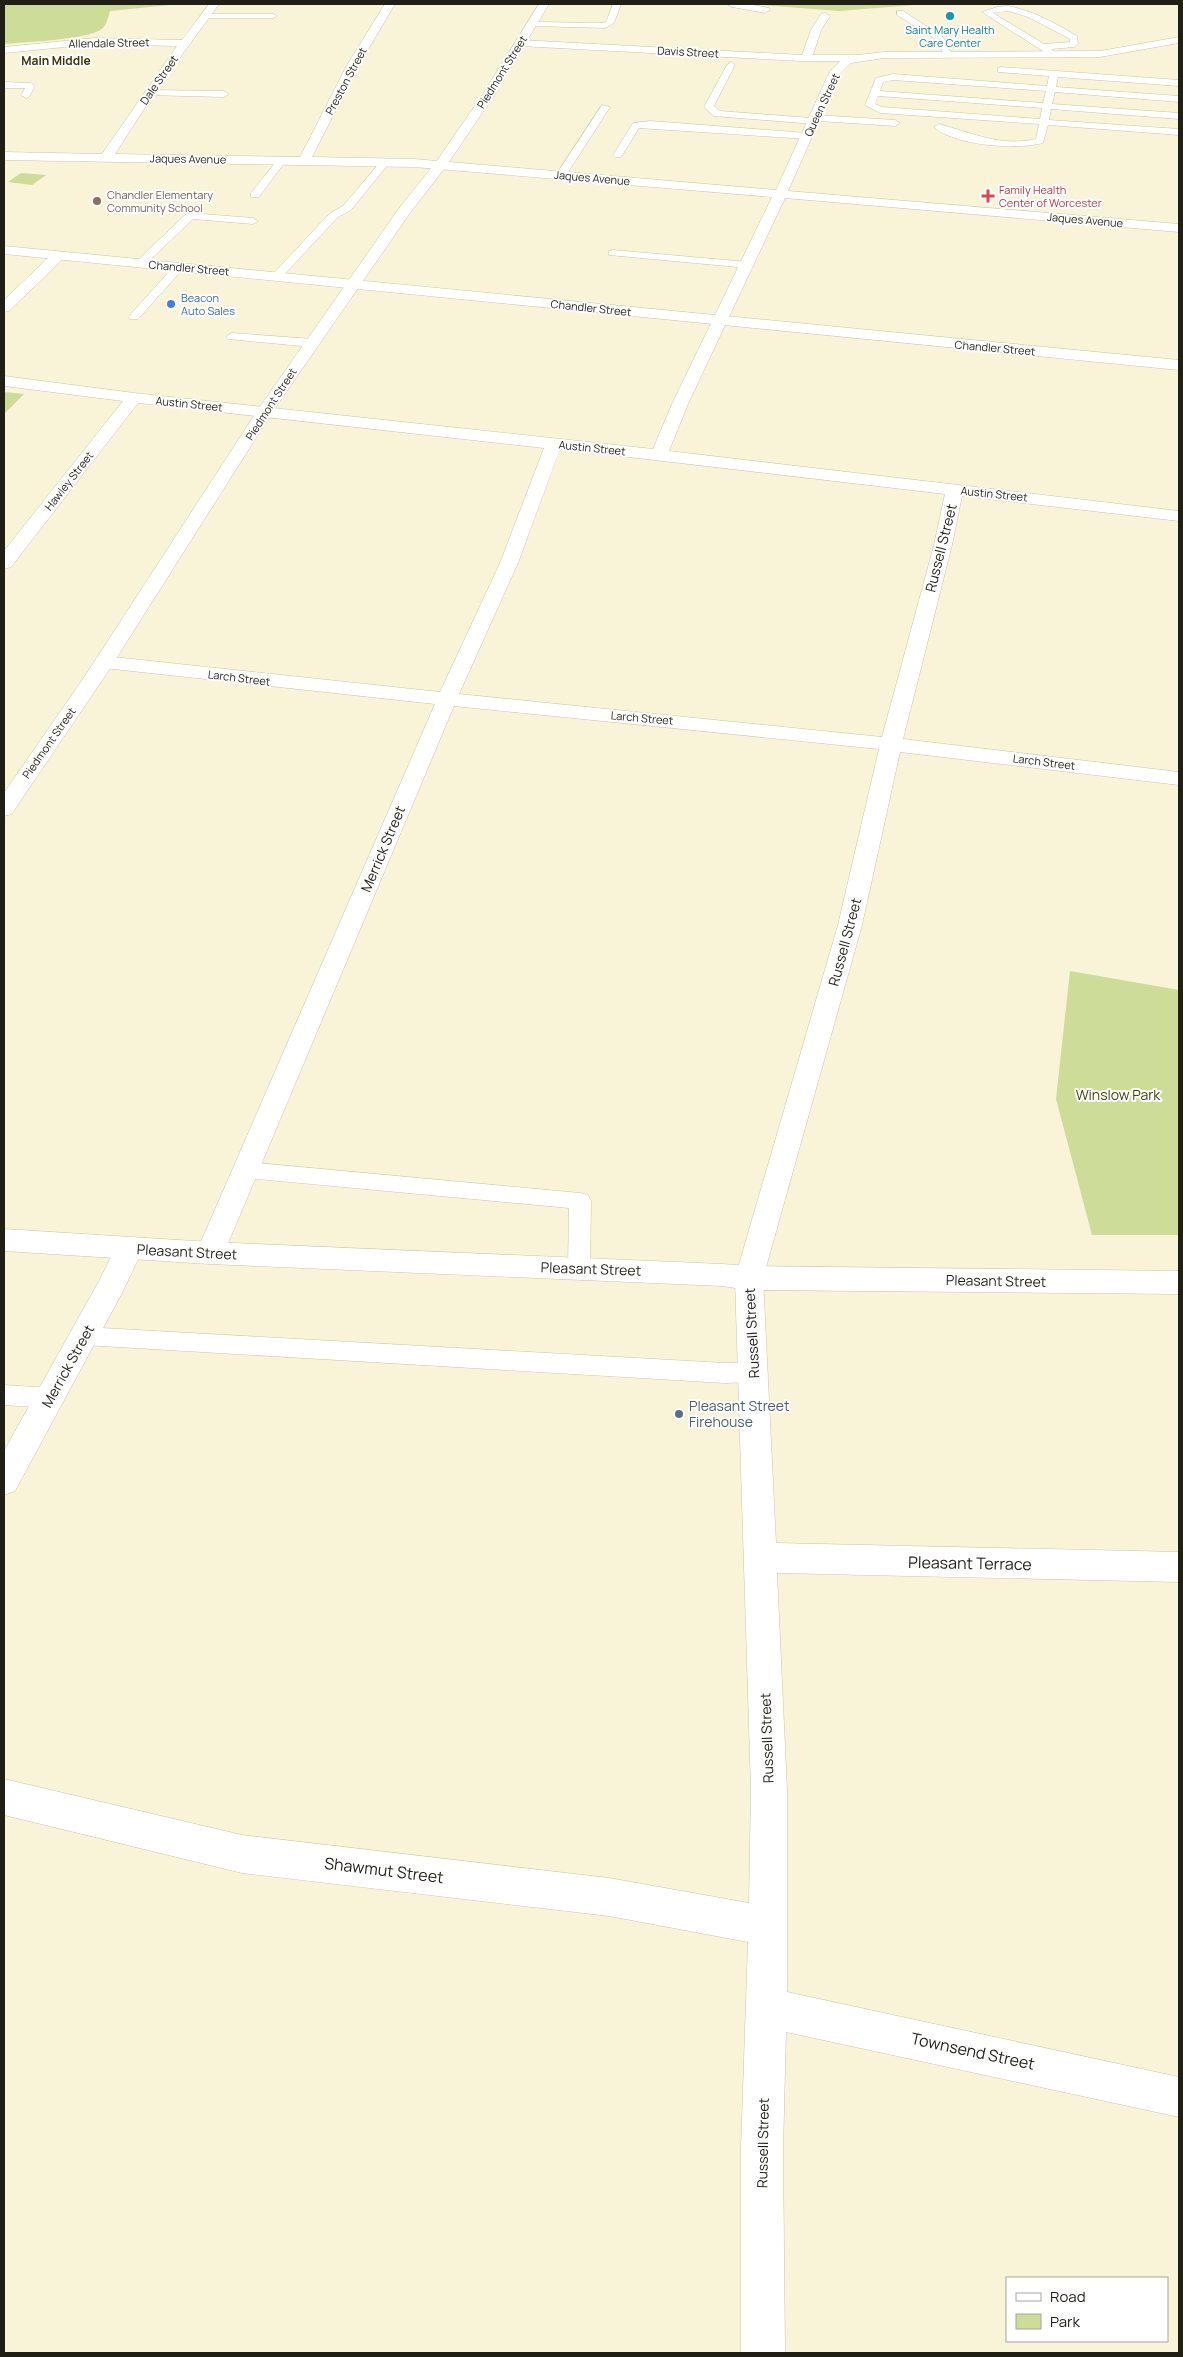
<svg xmlns="http://www.w3.org/2000/svg" width="1183" height="2357" viewBox="0 0 1183 2357" font-family="Manrope,sans-serif">
  <rect width="100%" height="100%" fill="#f9f3d8"/>
  <g fill="#cddc96">
    <path d="M 4,4 L 179,4 L 110,11 C 108,17 107,24 103,28 C 91,40 22,42 4,44 Z"/>
    <polygon points="750,4 926,4 839,11"/>
    <polygon points="21,173 46,175 32,185 8,182"/>
    <polygon points="4,392 24,394 4,414"/>
    <polygon points="1070,971 1179,990 1179,1235 1092,1235 1056,1099"/>
  </g>
  <g fill="none" stroke-linecap="round" stroke-linejoin="round">
    <g stroke="#c9c4aa" stroke-width="1">
      <g id="service">
        <polygon points="613,4 621,4 614,23 605,28 532,26 528,24 532,22 603,23 606,22"/>
        <path d="M 1008,6 C 1034,11 1055,23 1077,36 L 1078,44 L 1074,47 L 1051,49 L 1059,55 L 1052,57 L 982,12 L 997,7 ZM 1008,11 L 1028,17 L 1070,39 L 1070,42 L 1044,44 L 993,13 Z"/>
        <polygon points="897,11 903,11 943,37 952,55 951,57 945,57 937,40 897,15"/>
        <polygon points="202,14 273,14 277,16 273,18 205,18 201,16"/>
        <polygon points="731,62 735,65 714,106 720,111 811,118 816,115 895,120 900,123 895,126 819,121 814,124 714,116 704,107 727,65"/>
        <path d="M 1001,67 L 1179,80 L 1179,86 L 1058,77 L 1056,87 L 1179,96 L 1179,102 L 1055,92 L 1052,104 L 1179,113 L 1179,119 L 1051,109 L 1049,120 L 1179,129 L 1179,135 L 1048,125 L 1043,143 C 1017,150 955,146 934,127 L 939,124 C 972,133 1001,147 1036,139 L 1039,124 L 880,113 L 865,105 L 876,78 L 893,74 L 1047,86 L 1049,76 L 998,72 L 998,68 ZM 893,80 L 1046,91 L 1043,103 L 880,91 L 883,82 ZM 878,96 L 1042,108 L 1040,119 L 882,107 L 875,104 Z"/>
        <polygon points="4,82 31,83 35,86 29,97 26,98 21,95 25,88 4,88"/>
        <polygon points="149,90 224,91 229,94 224,97 146,95 146,91"/>
        <polygon points="602,105 610,107 565,177 557,177 556,175"/>
        <polygon points="651,121 807,133 812,136 807,139 639,128 621,157 615,157 613,155 633,123"/>
        <polygon points="282,157 285,158 285,162 259,197 251,197 251,193 279,158"/>
        <polygon points="385,159 390,162 351,210 338,217 281,278 273,278 273,274 330,213 343,206 382,160"/>
        <polygon points="190,213 253,218 258,221 253,224 193,219 145,265 137,265 137,261 186,214"/>
        <polygon points="613,250 748,262 753,265 748,268 609,255 609,251"/>
        <polygon points="179,264 183,265 183,269 138,319 130,319 128,317 130,315 175,265"/>
        <polygon points="232,333 312,339 318,343 312,347 228,339 226,337 228,335"/>
        <polygon points="247,1162 580,1193 588,1195 591,1201 590,1268 587,1274 579,1277 571,1274 568,1268 569,1208 247,1178 240,1176 236,1170 240,1164"/>
        <polygon points="84,1327 725,1363 754,1362 762,1365 766,1372 762,1379 754,1382 725,1383 84,1345 76,1343 72,1336 76,1329"/>
        <polygon points="4,1385 50,1388 58,1391 62,1398 58,1405 50,1408 4,1405"/>
      </g>
    </g>
    <g stroke="#c9c4aa" stroke-width="1">
      <g id="minor">
        <path d="M 209,4 L 219,4 L 157,89 L 115,154 L 300,157 L 347,65 L 385,4 L 395,4 L 359,65 L 312,157 L 414,159 L 776,190 L 829,73 L 840,61 L 800,61 L 520,46 L 515,43 L 520,40 L 802,55 L 811,30 L 821,14 L 825,13 L 830,16 L 821,30 L 813,55 L 858,55 L 884,52 L 1100,51 L 1179,37 L 1179,43 L 1100,57 L 884,58 L 851,63 L 840,74 L 788,191 L 1179,224 L 1179,232 L 785,198 L 688,404 L 669,451 L 1179,511 L 1179,521 L 962,496 L 952,545 L 903,739 L 1179,772 L 1179,785 L 900,752 L 862,925 L 763,1278 L 776,1543 L 1179,1552 L 1179,1582 L 777,1573 L 787,1790 L 787,1992 L 1179,2077 L 1179,2117 L 786,2032 L 783,2149 L 785,2353 L 741,2353 L 741,2149 L 748,1942 L 609,1916 L 242,1873 L 4,1815 L 4,1779 L 242,1835 L 609,1878 L 749,1903 L 751,1790 L 735,1278 L 838,925 L 879,749 L 454,706 L 224,1253 L 220,1261 L 210,1264 L 200,1261 L 196,1253 L 435,704 L 104,668 L 97,666 L 94,662 L 97,658 L 104,656 L 440,692 L 500,563 L 544,448 L 138,403 L 11,567 L 4,569 L 4,551 L 123,401 L 4,386 L 4,376 L 134,393 L 653,449 L 672,404 L 772,197 L 414,167 L 4,160 L 4,152 L 102,154 L 177,46 L 95,44 L 4,53 L 4,47 L 95,38 L 182,40 ZM 560,449 L 945,494 L 934,545 L 882,737 L 459,694 L 518,563 Z"/>
        <polygon points="727,4 748,4 769,8 770,10 765,13 732,7"/>
        <polygon points="58,252 63,253 65,256 63,259 9,311 4,312 4,300 53,253"/>
        <polygon points="129,1238 139,1241 143,1249 122,1293 15,1491 4,1495 4,1451 99,1281 119,1241"/>
      </g>
    </g>
    <g stroke="#c9c4aa" stroke-width="1">
      <polygon id="tertiary" points="539,4 549,4 495,94 447,165 410,213 273,411 107,673 15,809 12,814 4,816 4,793 87,673 257,411 400,207 436,162 483,94"/>
    </g>
    <g stroke="#c9c4aa" stroke-width="1">
      <polygon id="secondary" points="4,1229 210,1242 722,1264 749,1266 1179,1271 1179,1294 749,1290 722,1286 210,1264 4,1251"/>
    </g>
    <g stroke="#c9c4aa" stroke-width="1">
      <polygon id="primary" points="4,246 1179,360 1179,370 4,254"/>
    </g>
    <use href="#service" fill="#fff" fill-rule="evenodd"/>
    <use href="#minor" fill="#fff" fill-rule="evenodd"/>
    <use href="#tertiary" fill="#fff" fill-rule="evenodd"/>
    <use href="#secondary" fill="#fff" fill-rule="evenodd"/>
    <use href="#primary" fill="#fff" fill-rule="evenodd"/>
  </g>
  <circle fill="#0f9aa8" stroke="#fff" stroke-width="2" cx="950" cy="16" r="5"/>
  <path fill="#e0444e" stroke="#fff" stroke-width="2" d="M985.5 188.5h5v5h5v5h-5v5h-5v-5h-5v-5h5z"/>
  <circle fill="#8d6e63" stroke="#fff" stroke-width="2" cx="97" cy="201" r="5"/>
  <circle fill="#3f7fe0" stroke="#fff" stroke-width="2" cx="171" cy="304" r="5"/>
  <circle fill="#5c6f8a" stroke="#fff" stroke-width="2" cx="679" cy="1414" r="5"/>
  <g text-anchor="middle" stroke-width="4" stroke-linejoin="round" paint-order="stroke">
    <g font-size="11" fill="#0d838f" stroke="#fff">
      <text x="950" y="34">Saint Mary Health<tspan x="950" dy="13">Care Center</tspan></text>
    </g>
    <g font-size="11" fill="#201e15" stroke="#fff">
      <text transform="translate(109 43) rotate(-1)" y="4">Allendale Street</text>
      <text transform="translate(688 52) rotate(3)" y="4">Davis Street</text>
      <text transform="translate(502 72) rotate(-58)" y="4">Piedmont Street</text>
      <text transform="translate(159 80) rotate(-55)" y="4">Dale Street</text>
      <text transform="translate(346 81) rotate(-62)" y="4">Preston Street</text>
      <text transform="translate(822 105) rotate(-65)" y="4">Queen Street</text>
      <text transform="translate(188 159) rotate(1)" y="4">Jaques Avenue</text>
      <text transform="translate(592 178) rotate(5)" y="4">Jaques Avenue</text>
      <text transform="translate(1085 220) rotate(5)" y="4">Jaques Avenue</text>
      <text transform="translate(189 268) rotate(5)" y="4">Chandler Street</text>
      <text transform="translate(591 308) rotate(6)" y="4">Chandler Street</text>
      <text transform="translate(995 348) rotate(5)" y="4">Chandler Street</text>
      <text transform="translate(189 404) rotate(6)" y="4">Austin Street</text>
      <text transform="translate(271 404) rotate(-57)" y="4">Piedmont Street</text>
      <text transform="translate(592 448) rotate(6)" y="4">Austin Street</text>
      <text transform="translate(69 481) rotate(-52)" y="4">Hawley Street</text>
      <text transform="translate(994 494) rotate(6)" y="4">Austin Street</text>
      <text transform="translate(239 678) rotate(7)" y="4">Larch Street</text>
      <text transform="translate(642 718) rotate(5)" y="4">Larch Street</text>
      <text transform="translate(49 743) rotate(-55)" y="4">Piedmont Street</text>
      <text transform="translate(1044 762) rotate(7)" y="4">Larch Street</text>
    </g>
    <g font-size="11" fill="#be3a42" stroke="#fff" text-anchor="start">
      <text x="999" y="194">Family Health<tspan x="999" dy="13">Center of Worcester</tspan></text>
    </g>
    <g font-size="11" fill="#785e54" stroke="#fff" text-anchor="start">
      <text x="107" y="199">Chandler Elementary<tspan x="107" dy="13">Community School</tspan></text>
    </g>
    <g font-size="11" fill="#366cbe" stroke="#fff" text-anchor="start">
      <text x="181" y="302">Beacon<tspan x="181" dy="13">Auto Sales</tspan></text>
    </g>
    <g font-size="12" font-weight="bold" fill="#3d3206" stroke="#fff">
      <text x="56" y="65">Main Middle</text>
    </g>
    <g font-size="14" fill="#201e15" stroke="#fff">
      <text transform="translate(941 548) rotate(-76)" y="5">Russell Street</text>
      <text transform="translate(383 849) rotate(-67)" y="5">Merrick Street</text>
      <text transform="translate(845 942) rotate(-75)" y="5">Russell Street</text>
      <text transform="translate(187 1252) rotate(3)" y="5">Pleasant Street</text>
      <text transform="translate(591 1269) rotate(2)" y="5">Pleasant Street</text>
      <text transform="translate(996 1281) rotate(1)" y="5">Pleasant Street</text>
      <text transform="translate(752 1333) rotate(-93)" y="5">Russell Street</text>
      <text transform="translate(68 1366) rotate(-61)" y="5">Merrick Street</text>
      <text transform="translate(767 1738) rotate(-92)" y="5">Russell Street</text>
      <text transform="translate(763 2143) rotate(-89)" y="5">Russell Street</text>
    </g>
    <g font-size="14" fill="#3d460e" stroke="#fff">
      <text x="1118" y="1100">Winslow Park</text>
    </g>
    <g font-size="14" fill="#4e5e75" stroke="#fff" text-anchor="start">
      <text x="689" y="1411">Pleasant Street<tspan x="689" dy="16">Firehouse</tspan></text>
    </g>
    <g font-size="16" fill="#201e15" stroke="#fff">
      <text transform="translate(970 1563) rotate(1)" y="6">Pleasant Terrace</text>
      <text transform="translate(384 1870) rotate(7)" y="6">Shawmut Street</text>
      <text transform="translate(973 2051) rotate(12)" y="6">Townsend Street</text>
    </g>
  </g>
  <rect width="1183" height="2357" fill="none" stroke="#201e15" stroke-width="10"/>
  <rect x="1006" y="2277" width="162" height="65" fill="#ffffff" stroke="#a6a5a1"/>
  <rect x="1016" y="2293" width="25" height="8" fill="#ffffff" stroke="#a6a5a1"/>
  <text x="1050" y="2302" font-size="15" fill="#201e15">Road</text>
  <rect x="1016" y="2314" width="25" height="15" fill="#cddc96" stroke="#a6a5a1"/>
  <text x="1050" y="2327" font-size="15" fill="#201e15">Park</text>
</svg>
